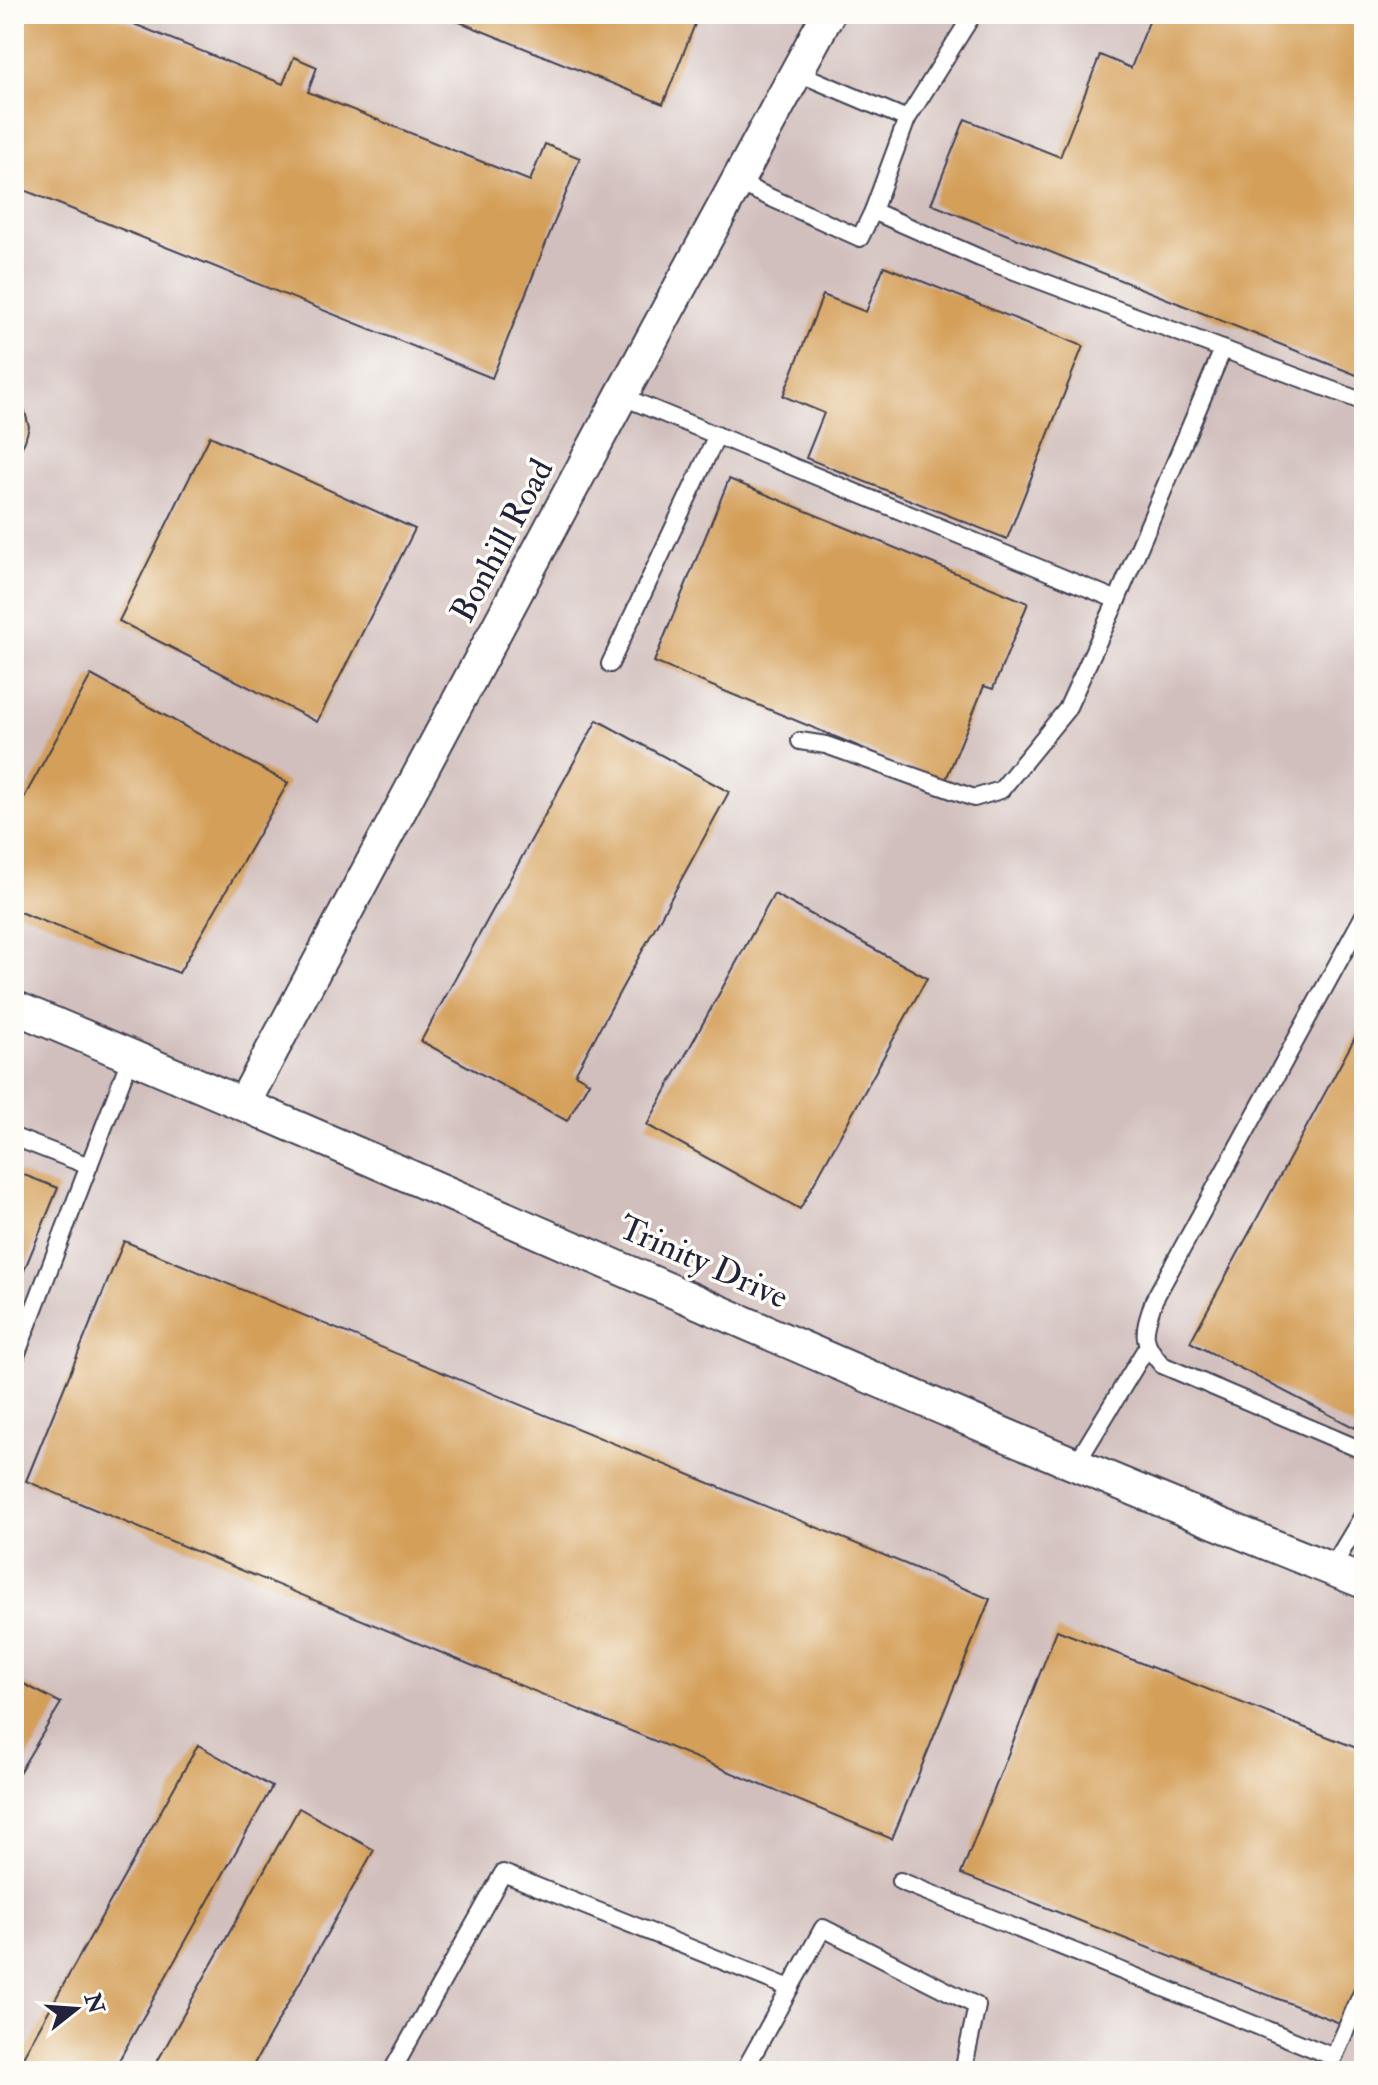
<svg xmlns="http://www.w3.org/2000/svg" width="1378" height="2085" viewBox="0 0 1378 2085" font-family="'IM FELL Double Pica',serif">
  <rect width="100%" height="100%" fill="#fdfcf7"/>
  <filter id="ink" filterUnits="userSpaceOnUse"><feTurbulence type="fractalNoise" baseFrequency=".0125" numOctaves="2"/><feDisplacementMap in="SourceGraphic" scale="16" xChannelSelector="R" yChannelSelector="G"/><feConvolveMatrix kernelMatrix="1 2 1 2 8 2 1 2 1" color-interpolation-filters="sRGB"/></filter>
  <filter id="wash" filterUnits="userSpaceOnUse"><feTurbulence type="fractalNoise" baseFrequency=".006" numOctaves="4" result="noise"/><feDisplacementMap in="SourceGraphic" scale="32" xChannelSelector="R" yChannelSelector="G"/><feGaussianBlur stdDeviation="1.8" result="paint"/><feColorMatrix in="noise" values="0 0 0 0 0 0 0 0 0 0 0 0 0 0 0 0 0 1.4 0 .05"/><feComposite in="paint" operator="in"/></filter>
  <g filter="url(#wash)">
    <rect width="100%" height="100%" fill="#f3e5cb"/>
    <rect fill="#d1bfbd" x="14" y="14" width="1350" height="2057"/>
    <g id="blocks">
      <g fill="#d49f59">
        <polygon points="14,14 109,14 283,84 294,57 317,67 308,92 530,181 545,144 580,158 492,378 14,186"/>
        <polygon points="440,14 699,14 663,104"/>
        <polygon points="1152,14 1364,14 1364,378 931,204 965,119 1060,157 1100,55 1131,68"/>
        <polygon points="884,266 1083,346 1007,539 806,458 824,413 783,396 823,295 866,312"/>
        <polygon points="14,397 24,408 29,427 25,441 14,462"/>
        <polygon points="210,436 415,529 317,722 119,621"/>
        <polygon points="729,479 1028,603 993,689 984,686 945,782 654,662"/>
        <polygon points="91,675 288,783 179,973 14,910 14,816"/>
        <polygon points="597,720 729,792 575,1074 589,1082 567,1121 421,1041"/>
        <polygon points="774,894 927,978 800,1209 647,1125"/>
        <polygon points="1364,1021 1364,1411 1355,1428 1190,1342"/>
        <polygon points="14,1171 58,1188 14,1295"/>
        <polygon points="124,1241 990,1599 892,1839 26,1481"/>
        <polygon points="1057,1630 1364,1751 1364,1967 1342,2024 961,1874"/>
        <polygon points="14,1679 61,1703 14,1781"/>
        <polygon points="198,1745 272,1787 113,2071 15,2071"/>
        <polygon points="299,1808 374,1850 250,2071 152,2071"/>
      </g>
    </g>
  </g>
  <g filter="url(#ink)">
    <use href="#blocks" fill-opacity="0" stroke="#413f51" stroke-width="2"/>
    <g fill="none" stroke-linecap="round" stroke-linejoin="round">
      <g stroke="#413f51" stroke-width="20">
        <g id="lane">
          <polyline points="973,14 907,119 873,211 980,258 1364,402"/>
          <polyline points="796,72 907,119"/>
          <polyline points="736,182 860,238 873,211"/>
          <polyline points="621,396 1117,600 1067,709 1001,790 974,798 826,745 800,741"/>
          <polyline points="1117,600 1223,349"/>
          <polyline points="610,664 717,435"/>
          <path d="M 1364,915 L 1154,1300 C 1144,1332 1139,1339 1162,1365 L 1364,1451"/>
          <polyline points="14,1137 89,1166"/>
          <polyline points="14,1361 131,1056"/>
          <polyline points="1076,1464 1147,1347"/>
          <polyline points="1331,1569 1364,1514"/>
          <polyline points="900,1881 1334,2057 1364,1988"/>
          <polyline points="790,1988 823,1928 977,2006 963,2071"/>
          <polyline points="392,2071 503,1873 790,1988 744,2071"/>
        </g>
      </g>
      <g stroke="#413f51" stroke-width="36">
        <g id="street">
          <path d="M 14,1007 C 466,1195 909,1403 1364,1582"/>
          <polyline points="244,1103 621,396 828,14"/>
        </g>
      </g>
      <use href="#lane" stroke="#fff" stroke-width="16"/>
      <use href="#street" stroke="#fff" stroke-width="32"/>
    </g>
  </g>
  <g text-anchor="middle" stroke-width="7" stroke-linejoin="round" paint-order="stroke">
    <g font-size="34" fill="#22223b" stroke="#fdfcf7">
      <text transform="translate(501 540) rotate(-62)" y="12">Bonhill Road</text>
      <text transform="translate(704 1261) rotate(24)" y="12">Trinity Drive</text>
    </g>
  </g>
  <rect width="1378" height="2085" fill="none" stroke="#fdfcf7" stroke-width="48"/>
  <g transform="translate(76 2009) rotate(73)" stroke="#fdfcf7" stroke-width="6" paint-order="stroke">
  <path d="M0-6L14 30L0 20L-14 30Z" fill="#22223b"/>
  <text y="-12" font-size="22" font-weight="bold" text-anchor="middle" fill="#22223b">N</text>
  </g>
</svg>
